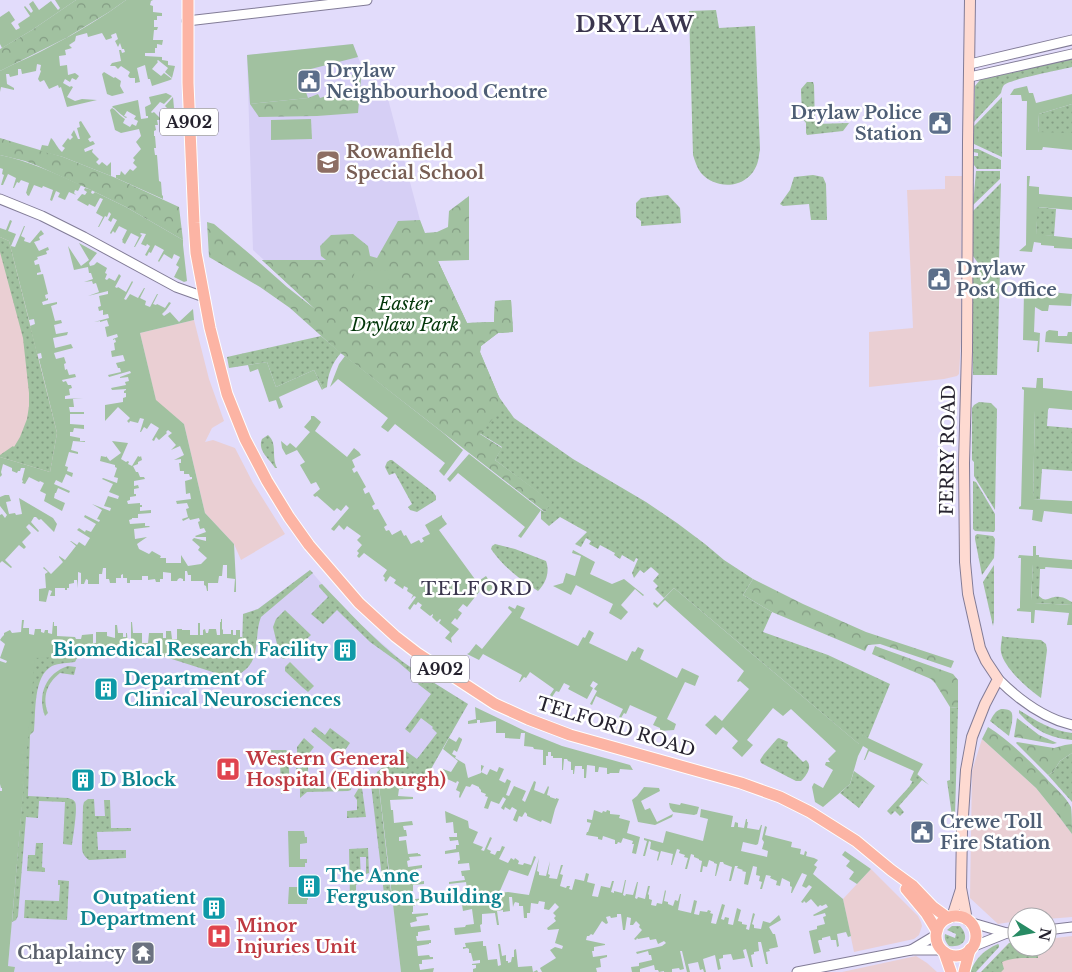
<svg xmlns="http://www.w3.org/2000/svg" width="1072" height="972" viewBox="0 0 1072 972" font-family="'Libre Baskerville',serif">
  <defs>
    <pattern id="grass-dots" width="8" height="8" patternUnits="userSpaceOnUse" patternTransform="scale(1.25)"><rect width="8" height="8" fill="#a1c1a0"/><path d="M2 2h.1M6 6h.1" fill="none" stroke="#839c83" stroke-width="1.8" stroke-linecap="round"/></pattern>
    <pattern id="forest-crowns" width="20" height="18" patternUnits="userSpaceOnUse" patternTransform="scale(1.25)"><rect width="20" height="18" fill="#a1c1a0"/><path d="M2 6a3 3 0 1 1 6 0M12 15a3 3 0 1 1 6 0" fill="none" stroke="#839c83"/></pattern>
  </defs>
  <rect width="100%" height="100%" fill="#e2dcfb"/>
  <g fill="#eacfd3">
    <polygon points="945,176 962,176 961,341 959,374 957,376 944,379 869,387 869,332 913,328 907,190 945,189"/>
    <polygon points="0,237 9,241 57,433 50,472 0,457"/>
    <polygon points="194,320 209,379 224,421 212,428 205,442 213,440 235,448 253,483 285,534 241,560 234,544 205,513 184,424 156,401 140,333"/>
    <polygon points="871,869 918,916 921,922 922,926 919,935 914,939 854,952 843,899"/>
    <polygon points="916,956 927,963 937,972 842,972"/>
  </g>
  <g fill="#e9cfd4">
    <polygon points="982,739 1036,788 1057,814 1072,834 1072,917 1047,919 1047,917 1017,917 1017,921 998,924 970,898 972,771"/>
    <polygon points="1072,936 1072,972 981,972 1009,943 1017,942 1017,947 1047,947 1047,939"/>
  </g>
  <g fill="#d6cff5">
    <polygon points="353,44 360,62 382,76 420,220 433,261 265,261 253,250 247,55"/>
    <polygon points="310,570 322,584 360,624 402,661 429,680 468,704 423,783 378,779 401,972 14,972 15,967 8,966 34,657 212,652 242,653 243,614 258,609"/>
  </g>
  <g fill="url(#grass-dots)">
    <path d="M 716,10 L 719,28 L 755,26 L 760,150 C 759,153 759,158 758,161 C 751,188 718,192 701,173 C 697,168 695,161 693,155 L 689,11 Z"/>
    <path d="M 1072,59 L 1072,67 C 1060,70 1011,79 1004,85 C 1002,88 1002,89 1001,93 L 974,122 L 975,86 L 980,80 Z"/>
    <polygon points="807,82 813,82 814,85 815,124 849,123 843,131 807,135 806,133 806,123 803,119 802,113 801,92 801,89"/>
    <polygon points="1002,97 1002,157 974,144 974,126"/>
    <polygon points="1072,104 1072,133 1038,133 1039,114"/>
    <polygon points="974,149 978,149 1001,160 1001,169 977,169 974,165 974,156 978,156 978,153 973,152"/>
    <polygon points="976,171 1000,171 1000,179 973,205"/>
    <polygon points="813,175 823,177 826,184 827,220 811,220 809,204 783,206 780,204 790,190 794,177"/>
    <polygon points="1001,183 999,260 993,264 978,263 973,256 973,211"/>
    <polygon points="668,195 680,208 681,223 641,226 641,221 636,217 636,203 641,198"/>
    <polygon points="1037,207 1056,209 1054,236 1036,235"/>
    <polygon points="0,237 9,241 57,433 50,472 0,457 0,455 13,446 14,447 20,437 27,419 29,406 29,393 23,338 0,252"/>
    <polygon points="262,260 438,261 467,323 494,322 495,301 511,300 513,332 498,333 481,346 480,352 499,397 514,418 573,459 646,502 677,523 705,544 724,560 753,579 743,595 772,612 763,632 828,655 890,684 868,738 863,735 860,745 674,588 664,598 655,589 658,586 653,581 659,574 651,567 644,573 640,570 634,578 632,573 638,559 636,558 634,562 622,555 620,559 614,555 615,553 600,545 598,549 589,544 591,541 586,538 581,547 575,544 587,532 560,517 549,526 541,519 541,510 545,512 551,502 495,460 502,447 425,400 322,315"/>
    <polygon points="978,265 994,266 1000,271 997,375 973,375 973,272"/>
    <path d="M 321,336 L 341,353 C 332,363 328,374 327,387 L 323,389 L 314,370 L 276,387 L 267,362 L 229,368 L 227,357 Z"/>
    <polygon points="979,402 991,403 997,409 995,510 974,476 974,462 972,460 972,408 974,405"/>
    <polygon points="1035,409 1048,410 1047,426 1072,428 1072,471 1042,469 1040,499 1033,499"/>
    <path d="M 268,435 C 278,444 271,456 277,468 L 275,468 C 270,459 257,451 262,439 Z"/>
    <polygon points="390,460 392,460 433,492 436,496 436,500 417,512 410,510 408,507 412,504 395,473 389,475 385,467 387,462"/>
    <polygon points="973,481 976,482 995,514 995,530 994,532 975,531 973,529"/>
    <polygon points="977,534 993,536 995,539 994,558 982,575 975,539 975,536"/>
    <path d="M 495,544 L 515,549 L 546,561 C 550,572 546,583 538,591 C 521,580 503,567 491,549 L 492,546 Z"/>
    <path d="M 1033,563 L 1046,564 L 1045,569 L 1040,569 L 1039,596 C 1047,604 1050,595 1060,597 C 1064,597 1068,600 1072,602 L 1072,605 L 1035,603 L 1031,600 Z"/>
    <polygon points="994,565 994,620 993,626 983,582"/>
    <path d="M 310,570 L 313,573 L 261,617 C 254,634 261,657 245,670 C 238,676 231,677 222,675 L 156,654 L 242,653 L 243,614 L 258,609 Z"/>
    <path d="M 322,584 C 348,611 373,639 403,662 C 424,677 446,690 468,704 L 423,783 L 378,779 L 391,893 L 384,894 L 370,776 L 376,776 L 377,772 L 398,755 L 403,749 L 417,759 L 437,733 L 432,728 L 433,727 L 421,718 L 410,733 L 405,729 L 431,694 L 418,684 L 420,681 L 398,662 L 370,642 L 337,610 L 323,624 L 311,614 L 328,597 L 319,587 L 319,585 Z"/>
    <polygon points="285,610 311,635 287,658 284,659 280,657 273,627 276,619"/>
    <path d="M 1002,636 L 1005,637 L 1041,640 L 1046,644 L 1047,650 L 1041,698 C 1028,689 1004,668 1001,652 C 1000,647 1002,641 1002,636 Z"/>
    <path d="M 78,656 L 75,662 C 68,663 59,663 52,666 C 33,676 36,712 34,731 L 30,735 L 28,796 L 68,798 C 71,799 73,799 75,802 C 78,807 73,837 72,845 L 63,844 L 65,802 L 39,801 L 38,818 L 26,817 L 18,916 L 16,920 L 12,922 L 34,657 Z"/>
    <polygon points="290,662 314,686 308,692 302,687 285,671 285,667"/>
    <path d="M 68,666 L 76,667 L 74,675 L 60,673 C 47,683 42,697 48,713 L 45,716 C 37,695 46,673 68,666 Z"/>
    <polygon points="950,707 958,708 955,816 954,817 952,816 947,781 950,780"/>
    <path d="M 1001,709 C 1013,709 1013,713 1012,723 C 1011,727 1010,731 1009,736 L 990,721 C 993,716 995,711 1001,709 Z"/>
    <path d="M 1019,710 C 1035,720 1052,731 1072,733 L 1072,740 C 1049,738 1035,730 1019,713 Z"/>
    <polygon points="315,727 325,735 330,728 350,743 341,756 311,731"/>
    <polygon points="304,738 314,747 308,755 308,772 302,772 302,785 321,785 321,787 348,786 349,777 352,783 351,790 348,791 307,792 300,798 300,786 296,786 296,768 302,768 302,759 297,759 297,747"/>
    <path d="M 779,738 L 788,742 L 787,746 L 803,762 L 806,760 C 813,766 807,775 801,781 L 796,781 L 761,763 L 760,760 L 764,754 L 777,739 Z"/>
    <polygon points="270,750 286,750 288,752 290,787 288,790 281,794 280,758 270,758"/>
    <polygon points="1072,753 1072,802 1048,775 1053,772 1060,761"/>
    <polygon points="854,771 875,786 859,808 840,793 850,784"/>
    <polygon points="917,774 929,785 922,780 899,806 904,812 900,816 895,811 891,815 887,811 909,787"/>
    <polygon points="360,786 362,788 366,817 347,818 347,811 357,810 357,800 354,796"/>
    <path d="M 88,799 L 94,799 L 95,816 L 105,816 L 104,800 L 110,800 L 111,828 L 131,828 L 131,831 L 97,832 L 98,850 L 126,850 L 126,858 L 89,860 C 84,856 82,853 82,847 L 83,806 L 84,802 Z"/>
    <polygon points="36,843 43,843 42,867 45,868 45,872 27,871 28,855 35,855"/>
    <polygon points="368,848 369,873 366,874 366,857 360,857 361,879 356,885 356,900 350,901 349,849"/>
    <polygon points="58,880 69,881 67,920 24,918 25,900 59,901 60,885 58,885"/>
    <path d="M 952,926 L 960,926 C 970,937 965,948 949,946 C 946,942 944,939 945,934 L 955,938 L 956,934 L 947,930 Z"/>
    <path d="M 1017,942 L 1017,947 L 1037,947 L 1038,958 C 1025,958 1014,957 1002,962 L 1004,969 L 1001,972 L 981,972 L 1009,943 Z"/>
    <path d="M 998,944 L 999,945 L 999,947 L 976,972 L 970,972 C 976,958 984,950 998,944 Z"/>
  </g>
  <g fill="url(#forest-crowns)">
    <polygon points="76,0 126,0 109,12 66,38 0,71 0,49 32,30"/>
    <polygon points="365,66 369,68 361,79 358,113 317,116 259,117 250,104 308,98 318,94 320,98 355,87 352,75 360,72"/>
    <polygon points="0,138 63,157 116,178 179,207 183,240 126,207 91,190 38,166 25,161 0,155"/>
    <polygon points="469,196 469,260 438,261 467,323 494,322 495,301 511,300 513,332 498,333 481,346 480,352 499,397 502,408 480,434 502,448 495,460 552,502 545,512 338,351 290,308 260,287 209,257 207,222 214,224 251,255 287,287 315,309 262,260 326,260 321,256 320,246 331,235 353,234 368,246 370,256 377,258 398,221 420,220 425,233 437,232 448,227 449,211"/>
    <polygon points="753,579 803,604 866,632 954,661 951,668 880,644 868,645 865,651 772,612 743,595"/>
    <polygon points="875,646 953,674 958,680 958,708 950,707 935,683 931,679 872,654"/>
    <polygon points="1017,718 1039,735 1057,743 1053,744 1014,737"/>
    <path d="M 988,727 C 1010,741 1028,759 1046,778 C 1054,787 1065,796 1071,807 C 1072,814 1072,827 1072,834 L 1057,814 L 1036,788 L 982,739 Z"/>
    <polygon points="1017,742 1054,748 1065,745 1072,744 1072,753 1060,761 1053,772 1048,775 1016,743"/>
  </g>
  <g fill="#a1c1a0">
    <polygon points="55,0 76,0 32,30 2,48 0,44 0,17 9,11 15,20 11,23 16,30 20,28 18,24 30,16 24,7 25,6 31,13 33,11 29,4 33,1 39,10 51,1 58,10 60,8"/>
    <path d="M 126,0 L 153,0 L 151,1 L 150,5 L 153,6 L 153,12 L 162,13 L 162,16 L 157,16 L 157,20 L 154,20 L 154,27 L 158,27 L 157,30 L 154,30 L 153,40 L 163,40 L 162,45 L 157,44 L 157,48 L 155,48 L 155,53 L 145,53 L 145,56 L 162,57 L 162,60 L 168,61 L 168,65 L 175,66 L 172,78 L 165,72 L 168,68 L 158,60 L 157,61 L 158,62 L 152,69 L 161,76 L 164,73 L 172,79 L 170,80 L 152,86 L 150,79 L 148,79 L 145,65 L 137,68 L 140,82 L 135,83 L 135,78 L 130,78 L 128,76 L 130,72 L 121,66 L 118,69 L 115,66 L 110,66 L 112,63 L 121,61 L 119,50 L 121,50 L 122,53 L 125,52 L 124,49 L 122,49 L 120,43 L 118,47 L 115,41 L 118,39 L 116,33 L 111,35 L 112,38 L 106,40 L 102,33 L 88,37 L 87,33 L 76,36 L 75,41 L 69,45 L 72,48 L 65,50 L 66,55 L 59,56 L 60,66 L 67,65 L 68,75 L 75,73 L 79,76 L 76,80 L 72,78 L 70,82 L 65,79 L 63,83 L 70,87 L 71,86 L 73,87 L 67,97 L 75,101 L 82,99 L 97,100 L 67,107 L 61,87 L 59,88 L 58,85 L 49,89 L 44,80 L 40,82 L 38,79 L 41,71 L 40,70 L 41,65 L 37,64 L 36,71 L 22,74 L 21,69 L 18,69 L 18,75 L 10,77 L 9,74 L 6,74 L 7,84 L 14,88 L 14,90 L 1,87 L 0,92 L 0,71 C 17,62 36,55 53,45 C 78,32 103,17 126,0 Z"/>
    <polygon points="353,44 358,57 299,72 308,98 250,104 247,55"/>
    <polygon points="104,72 114,78 115,77 121,81 120,86 124,93 112,96 107,94 102,74"/>
    <polygon points="1027,86 1029,93 1033,93 1036,103 1072,94 1072,104 1039,114 1038,132 1072,133 1072,150 1043,147 1042,150 1026,150 1027,101 1022,101 1021,95 1010,95 1014,89"/>
    <path d="M 166,93 L 172,96 L 164,104 L 160,102 L 151,112 L 152,113 L 154,112 L 160,118 L 168,109 L 165,106 L 173,97 L 175,119 L 157,120 L 158,125 L 155,125 L 156,130 L 154,131 L 154,136 L 155,136 L 156,148 L 154,148 L 155,155 L 157,155 L 159,181 L 161,182 L 162,195 L 163,196 L 163,199 L 116,178 L 116,175 L 120,175 L 121,171 L 125,175 L 130,169 L 133,171 L 137,167 L 133,163 L 135,160 L 133,158 L 141,149 L 136,142 L 141,136 L 139,129 L 121,133 L 115,130 L 110,110 L 112,108 C 115,109 121,117 125,119 L 123,123 L 130,127 L 132,124 L 136,126 L 138,121 L 134,119 L 136,116 L 127,111 L 124,116 L 127,117 L 126,118 C 122,116 115,108 112,107 L 113,106 L 138,100 L 141,119 L 148,118 L 148,116 L 146,116 L 145,107 L 151,104 L 149,97 Z"/>
    <polygon points="311,119 312,139 271,140 271,120"/>
    <path d="M 81,121 L 91,137 L 88,139 L 90,142 L 93,141 L 95,144 L 84,149 L 85,152 L 93,149 L 92,152 L 99,159 L 96,162 L 99,165 L 102,162 L 107,166 L 111,162 L 111,176 L 63,157 L 40,151 L 42,145 L 48,146 L 51,138 C 55,141 57,148 62,152 L 65,148 L 62,146 L 68,138 L 70,140 L 73,137 L 71,135 L 74,130 L 78,139 L 80,139 L 77,128 L 80,127 L 79,122 Z"/>
    <path d="M 0,155 C 29,161 54,173 81,185 L 78,191 L 75,190 L 74,193 L 76,195 L 69,192 L 65,200 L 58,197 L 60,193 L 56,191 L 52,201 L 50,200 L 53,190 L 43,186 L 42,188 L 34,185 L 29,196 L 27,195 L 27,194 L 26,193 L 29,183 L 21,180 L 19,183 L 17,182 L 14,188 L 13,188 L 16,178 L 8,174 L 3,185 L 1,185 L 4,175 L 2,174 L 3,169 L 0,168 Z"/>
    <polygon points="1027,176 1030,176 1029,186 1039,187 1039,194 1072,197 1072,210 1038,207 1036,234 1072,238 1072,249 1054,248 1054,246 1041,245 1041,243 1034,242 1032,252 1019,251 1026,245"/>
    <polygon points="85,188 92,190 91,193 93,194 95,192 126,207 183,240 183,245 187,281 184,282 174,277 179,267 176,265 180,257 174,254 172,259 164,254 159,262 158,261 164,250 155,245 151,253 149,252 147,256 145,255 150,246 147,244 146,246 141,244 146,234 141,233 140,234 142,235 135,247 134,247 139,237 131,233 125,244 122,242 123,241 122,240 127,230 119,226 115,233 113,231 111,234 110,233 117,220 113,218 111,222 108,220 111,214 109,212 107,217 105,216 99,227 98,227 103,217 96,213 103,199 100,198 95,207 89,204 88,206 77,200 82,194 85,195 87,192 84,190"/>
    <polygon points="10,220 12,221 8,231 16,234 11,246 15,247 24,226 25,226 21,236 25,238 24,241 30,243 41,230 44,234 39,237 40,240 34,242 39,251 48,247 49,250 46,251 47,254 37,257 38,259 34,261 35,265 39,264 41,272 37,273 37,275 43,274 48,294 45,295 46,299 48,298 48,300 42,302 43,305 57,302 57,304 51,306 55,321 61,320 62,323 54,325 56,334 68,332 67,335 53,338 55,348 71,344 73,348 54,353 56,359 64,357 66,363 64,364 65,370 67,369 69,375 75,374 76,377 62,380 63,382 66,381 68,385 71,385 72,388 69,389 70,395 65,396 65,399 83,398 73,399 74,407 69,407 70,412 84,412 84,414 70,414 70,424 84,425 84,429 74,428 73,432 70,432 70,436 80,438 80,441 85,441 85,442 73,441 71,450 78,452 78,454 69,452 65,466 68,467 67,471 73,473 72,477 66,474 62,483 56,480 54,484 70,491 69,493 58,488 56,493 55,493 54,498 65,503 62,511 44,501 46,494 40,491 44,483 40,481 39,482 29,477 25,484 22,483 23,481 22,480 25,468 21,468 20,471 18,471 17,473 12,471 12,468 3,464 1,472 2,475 0,477 0,457 50,472 57,433 39,359 42,358 41,353 37,354 30,326 35,324 34,319 29,320 9,241 0,237 0,228 6,230"/>
    <polygon points="79,243 97,253 89,263 90,266 94,265 97,262 107,268 105,273 107,274 105,279 107,280 109,278 115,281 119,274 121,276 115,287 117,288 118,287 126,292 132,281 133,282 124,299 126,300 130,294 138,298 144,288 145,288 140,298 146,301 145,305 150,307 157,294 158,294 153,304 156,305 157,304 165,308 169,302 171,303 166,310 162,314 164,316 170,312 179,322 193,309 194,320 140,333 156,400 184,424 205,513 234,544 236,583 236,592 234,592 235,579 227,578 227,565 223,565 222,576 219,576 218,583 208,583 208,591 207,591 206,586 204,585 204,581 191,581 191,575 188,575 187,571 185,571 185,581 183,581 183,579 180,578 178,579 177,581 171,581 171,573 163,572 163,579 160,579 160,582 156,582 155,579 148,580 148,576 142,576 142,580 130,580 130,583 127,583 127,578 123,578 123,574 121,575 121,578 116,578 116,583 110,583 109,579 106,579 106,568 103,568 102,574 99,574 99,584 88,584 88,580 86,579 84,584 81,584 81,573 78,572 78,588 77,580 74,580 74,583 69,584 69,588 67,588 67,590 65,590 65,588 55,588 55,596 50,596 52,591 49,590 46,602 39,601 39,589 46,588 45,574 48,572 43,568 44,567 51,574 63,562 59,557 59,556 65,560 76,546 70,541 71,541 77,545 79,542 85,546 90,538 77,530 79,528 85,532 86,530 91,532 96,524 84,517 85,515 99,522 100,520 97,519 102,510 92,504 110,511 111,508 104,506 108,496 118,499 119,496 109,492 113,484 102,479 103,478 117,483 118,478 114,477 117,468 115,467 115,465 100,461 101,456 106,457 106,456 110,461 121,453 112,441 128,443 121,459 126,462 128,461 129,462 128,464 132,466 138,456 140,457 141,456 142,460 138,462 138,464 133,466 136,472 138,472 140,477 144,477 145,479 134,481 134,486 138,485 139,488 134,489 134,494 136,494 136,496 130,497 130,500 127,501 128,504 140,503 140,505 142,505 142,507 140,507 140,511 151,510 151,513 138,514 138,518 132,518 132,519 129,520 130,524 145,523 145,526 149,526 150,527 134,529 135,539 147,537 137,544 139,549 149,554 152,551 161,556 160,558 166,558 166,563 181,563 181,555 188,566 201,564 207,558 198,550 200,547 192,540 194,538 206,541 206,537 196,537 195,536 206,532 204,528 200,529 198,522 200,521 199,518 190,520 189,518 183,521 182,519 188,517 186,509 189,508 187,503 177,504 176,501 191,499 190,493 186,494 185,481 192,479 192,477 190,477 189,474 184,474 184,471 180,471 179,463 181,463 181,459 174,460 184,455 180,446 171,450 176,445 168,436 172,433 168,430 166,432 167,433 159,440 156,437 154,441 152,440 159,428 151,423 147,429 144,427 141,432 140,432 144,419 140,418 138,423 130,421 129,423 127,421 130,418 118,407 105,421 105,405 123,402 123,398 126,397 126,393 124,393 124,391 126,390 126,389 112,390 111,388 126,385 125,382 129,381 128,377 120,378 120,377 131,373 130,371 109,377 108,375 121,372 120,368 118,368 116,363 125,361 123,355 112,357 111,351 115,350 114,343 116,342 115,339 113,340 113,339 118,337 117,334 107,337 105,327 109,326 107,320 100,322 100,321 94,322 109,318 108,314 103,315 103,310 99,311 98,307 101,306 99,296 108,294 108,291 88,296 99,292 96,283 93,284 92,281 84,282 93,279 91,273 89,273 88,267 74,270 68,246 81,266 89,260"/>
    <polygon points="355,270 390,271 386,290 353,280"/>
    <polygon points="1021,284 1029,285 1029,295 1036,296 1036,293 1050,294 1050,292 1072,294 1071,306 1049,305 1048,311 1042,311 1035,307 1034,332 1040,333 1039,352 1037,352 1038,341 1023,340 1024,292"/>
    <polygon points="1049,330 1058,331 1058,336 1067,336 1068,332 1072,332 1072,344 1045,342 1046,332"/>
    <polygon points="345,356 442,432 463,450 444,476 439,471 445,463 395,424 388,432 381,427 388,418 338,379 330,387 339,364"/>
    <polygon points="267,362 276,387 314,370 323,389 322,390 317,380 279,397 283,407 279,409 276,400 269,402 258,369 250,372 248,365"/>
    <polygon points="1037,378 1043,378 1043,388 1072,391 1072,410 1049,408 1048,410 1035,410 1033,499 1072,501 1072,514 1044,511 1042,522 1032,520 1033,510 1019,509 1019,507 1021,506 1024,390 1022,389 1022,387 1036,388"/>
    <polygon points="311,416 314,416 321,422 315,431 347,457 354,448 359,452 361,455 352,460 355,467 352,469 354,473 357,471 366,487 363,489 365,494 369,492 375,504 372,506 374,510 378,509 387,525 384,527 386,531 389,530 392,535 401,530 404,536 406,535 411,544 419,540 421,543 424,541 422,538 430,534 425,525 442,515 442,517 447,524 439,530 477,582 486,576 492,585 495,585 489,592 483,587 467,607 463,604 458,610 462,613 457,620 455,618 451,623 459,629 451,638 452,643 445,638 450,632 439,623 441,620 440,619 437,622 432,617 433,615 433,614 430,616 420,608 422,605 418,602 416,605 414,604 410,610 408,608 416,597 414,596 411,599 413,595 407,591 408,588 404,586 403,589 394,583 396,580 390,576 386,582 384,580 385,578 383,576 387,570 364,553 359,558 357,556 359,553 357,551 362,545 357,540 361,536 347,526 344,530 339,525 334,531 331,529 349,508 346,505 341,511 337,508 334,511 317,496 315,497 313,495 320,489 316,482 311,484 300,465 305,462 297,450 286,455 282,448 281,441 287,446 290,443 296,448 310,432 304,427 311,419"/>
    <polygon points="469,454 541,510 521,538 518,536 525,527 458,473 450,482 447,479"/>
    <polygon points="5,495 9,495 11,501 6,502 9,514 15,513 16,515 22,514 19,498 53,518 57,524 54,532 41,519 39,520 36,517 34,517 31,522 39,531 38,532 29,524 26,527 31,533 22,542 26,547 24,549 19,545 5,560 12,567 11,568 2,561 0,563 0,515 2,514 5,518 7,515 0,506 0,497"/>
    <polygon points="1033,546 1036,546 1036,555 1039,555 1039,557 1072,560 1072,569 1045,567 1045,564 1033,564 1031,600 1035,600 1035,603 1072,605 1072,633 1072,625 1067,625 1069,613 1035,610 1034,623 1031,623 1031,612 1017,611 1017,609 1020,608 1020,603 1021,558 1018,558 1019,555 1033,556"/>
    <polygon points="573,550 595,562 590,574 612,584 624,579 644,595 643,596 635,589 621,605 628,612 621,620 609,613 613,604 576,585 571,595 553,586 563,583 566,573 575,576 581,556 572,553"/>
    <polygon points="674,588 859,744 863,734 868,738 923,764 913,782 910,780 914,771 869,751 865,760 864,760 868,749 863,746 858,756 850,784 823,807 815,802 812,787 814,783 823,788 833,770 825,765 826,762 830,762 828,759 836,751 791,709 783,716 773,708 747,740 753,745 742,757 732,748 738,741 723,727 716,735 705,725 715,715 722,721 749,689 740,681 738,682 737,681 744,671 665,600 657,608 653,604 654,602 658,605"/>
    <polygon points="517,605 525,608 520,618 578,646 583,637 585,638 589,630 594,633 589,643 627,661 632,651 635,652 638,647 644,650 640,659 677,678 682,668 699,676 695,686 685,682 667,719 676,724 674,730 660,731 660,728 653,725 657,717 630,705 626,714 624,713 621,718 619,717 623,709 596,696 592,705 590,704 597,691 594,689 598,684 593,681 590,686 593,688 587,699 568,689 570,686 564,683 559,692 556,691 552,697 550,695 554,689 530,672 526,678 524,677 520,682 519,682 522,675 483,654 479,660 467,654 469,653 476,644 482,649 512,612 508,608 509,606 515,609"/>
    <polygon points="221,619 222,619 222,629 223,630 223,634 231,634 231,630 233,630 233,635 236,635 236,630 240,630 240,637 242,637 242,653 212,652 35,658 8,966 15,967 14,972 0,972 0,791 2,791 2,788 1,788 0,784 0,661 6,663 7,661 0,658 5,644 0,640 2,637 4,635 4,633 10,630 12,633 21,632 22,620 24,620 23,628 29,628 29,634 34,635 35,629 41,629 41,632 44,633 45,630 48,630 48,633 52,634 53,622 54,622 54,626 57,626 57,636 75,637 76,639 81,639 82,635 93,634 93,643 96,643 96,632 107,632 107,636 115,638 115,625 117,625 118,633 123,633 123,637 126,637 126,633 127,633 128,648 131,648 131,622 132,622 133,633 142,633 142,643 148,643 149,633 163,633 163,638 166,638 166,631 171,631 172,639 177,639 177,629 182,629 182,630 190,630 190,635 198,635 198,623 200,623 200,635 203,635 203,630 205,629 206,633 208,633 209,629 216,629 217,635 220,635 220,622 221,622"/>
    <polygon points="475,707 527,732 562,746 630,765 633,770 620,769 619,773 610,773 609,774 607,774 607,768 599,767 598,772 595,772 595,766 587,765 586,778 584,778 584,769 582,769 582,766 575,766 574,774 573,774 573,770 571,770 571,762 568,761 567,759 564,759 563,770 562,770 562,758 553,758 553,756 551,756 551,752 548,752 548,756 546,756 546,765 543,765 543,750 534,749 533,747 524,746 525,733 521,733 520,739 505,738 505,733 496,733 496,721 480,723 480,720 477,720 477,723 468,724 468,721 476,719"/>
    <polygon points="459,737 462,739 462,740 457,752 454,750 452,754 456,756 455,758 465,764 468,778 481,773 481,765 484,766 481,772 487,775 490,769 497,772 499,767 504,769 499,780 505,783 507,779 511,781 506,795 509,796 514,786 526,791 522,800 525,802 534,781 536,782 534,790 544,794 548,786 549,787 547,795 550,796 550,797 556,799 556,798 559,799 555,809 551,824 542,820 541,822 527,816 527,814 525,812 522,817 519,816 517,822 513,820 517,810 512,807 510,810 505,807 504,810 501,808 506,799 503,797 499,804 491,801 488,809 484,808 488,797 485,796 486,794 481,792 481,790 479,788 479,787 472,784 470,787 466,786 460,798 459,797 460,792 456,790 459,782 457,781 456,783 445,778 442,786 436,784 443,769 451,772 458,761 443,749 449,738 456,742"/>
    <polygon points="378,778 403,781 403,789 399,789 398,796 413,797 413,799 390,800 391,810 393,810 394,823 412,821 413,825 403,826 404,830 406,830 407,836 399,837 399,841 406,840 408,854 418,853 418,854 420,854 421,856 409,857 410,860 407,861 408,867 422,865 422,868 416,869 416,872 411,873 412,876 409,877 410,883 424,881 424,884 413,885 413,891 411,891 411,895 405,896 405,900 426,898 426,901 415,902 415,906 413,906 413,912 412,912 412,914 428,913 428,915 416,917 417,921 410,923 411,927 429,925 430,930 418,932 418,936 416,936 417,941 431,940 431,943 429,943 429,944 417,946 418,956 429,955 430,957 433,957 433,959 422,960 422,964 419,964 420,970 434,968 433,972 401,972"/>
    <polygon points="644,787 659,788 660,791 641,801 645,810 650,808 657,822 673,814 672,817 655,825 638,822 632,800 637,796"/>
    <polygon points="669,803 680,805 681,803 699,807 697,814 694,815 673,812 670,808"/>
    <polygon points="701,809 733,816 731,827 734,827 735,822 738,823 738,827 744,828 746,819 747,819 747,822 748,822 747,828 759,830 761,825 762,825 758,844 756,845 743,842 741,851 767,857 768,851 762,849 764,842 762,839 765,826 767,827 765,835 792,842 791,847 801,849 800,854 804,855 805,851 807,852 806,856 814,858 818,860 814,865 817,867 813,874 843,899 851,936 848,937 846,932 837,934 839,946 837,947 836,940 831,940 830,936 822,938 822,940 819,940 818,941 821,952 814,954 809,931 817,929 817,926 825,924 823,917 826,916 825,913 814,916 813,915 828,907 826,904 822,906 820,905 818,907 811,899 806,903 804,901 803,903 801,902 812,887 809,885 806,888 802,886 807,875 802,873 792,893 791,893 792,887 790,886 790,882 782,878 780,886 776,885 777,881 770,878 771,876 766,875 762,889 760,889 762,882 759,881 760,876 756,875 757,867 753,866 748,885 744,884 746,872 742,871 743,870 737,868 738,866 735,866 731,881 729,881 732,867 724,864 723,862 720,862 716,876 715,876 717,864 714,863 714,862 709,860 707,867 703,866 702,872 700,872 702,861 699,860 699,859 694,857 694,855 691,854 687,869 685,869 688,858 684,857 685,855 679,853 680,850 677,849 672,865 671,865 673,854 661,851 658,861 657,860 659,852 650,849 651,842 649,841 645,856 643,856 647,841 644,840 644,838 663,843 666,831 703,841 708,819 700,817"/>
    <polygon points="594,810 602,813 603,811 606,812 607,810 610,811 610,814 620,815 619,818 630,821 627,833 640,837 636,854 632,853 634,844 632,844 633,841 623,838 621,843 618,842 617,844 615,844 615,840 603,836 602,840 598,839 598,837 586,835 587,832 588,832 591,823 587,822 587,819 592,820"/>
    <polygon points="445,811 468,821 469,828 478,832 473,843 483,847 481,850 484,851 490,837 492,838 487,849 491,851 490,853 495,855 497,851 500,851 502,846 505,847 499,859 508,863 511,858 514,860 515,858 519,861 518,864 523,865 524,863 531,865 534,856 536,857 528,876 509,870 499,893 508,892 529,895 539,858 537,871 539,872 539,875 546,876 550,861 548,874 550,875 549,878 557,879 561,865 563,865 560,874 563,875 560,886 566,888 567,886 570,886 569,889 572,890 575,879 584,881 586,873 589,874 587,882 595,884 592,896 598,897 601,886 610,888 612,881 614,881 611,892 614,893 614,891 622,893 625,880 626,880 623,895 625,896 626,894 633,895 637,882 638,882 635,898 637,899 638,897 645,899 648,886 650,886 648,894 649,895 649,899 652,900 651,905 656,906 657,903 662,904 665,890 666,891 664,901 668,902 668,904 673,906 675,900 678,901 680,894 681,894 678,910 691,913 694,900 697,901 694,914 699,915 700,911 707,912 708,910 711,911 710,913 713,914 711,923 716,924 722,904 725,905 721,919 724,920 725,917 729,918 728,924 733,925 737,908 741,910 738,921 742,922 742,924 747,925 746,929 749,930 753,913 755,914 752,924 754,925 754,928 761,929 763,921 770,923 779,915 781,920 769,927 773,934 775,934 778,947 769,949 770,951 766,952 768,964 766,964 761,942 758,942 759,951 754,952 754,954 751,955 753,967 751,967 746,949 743,950 745,958 733,960 731,954 723,955 723,958 719,959 721,969 718,970 715,955 703,959 706,972 704,972 703,969 700,970 698,962 688,964 690,972 687,972 682,951 680,951 684,969 680,970 679,968 672,969 672,972 664,972 664,971 659,972 658,970 655,970 654,965 640,969 640,972 632,972 631,967 639,966 639,963 652,960 651,955 649,955 648,951 637,954 636,952 662,946 666,943 664,941 658,944 656,939 650,940 649,937 638,939 637,938 636,940 634,939 642,930 639,927 640,925 636,921 633,925 630,925 631,918 627,917 625,930 623,930 621,914 617,914 617,917 611,918 610,916 606,917 608,923 606,924 602,921 593,935 591,934 589,936 587,936 586,940 605,944 605,945 594,947 594,951 592,951 593,957 607,955 607,957 600,959 601,967 596,968 597,972 600,972 542,972 540,968 556,958 550,950 555,947 562,949 563,946 555,943 559,929 548,930 547,928 556,921 554,918 556,916 553,913 559,907 555,903 549,910 544,909 545,902 539,901 538,904 531,903 530,913 527,913 527,918 524,918 523,906 519,906 519,903 515,902 514,904 513,907 512,897 509,897 510,911 503,912 503,910 497,911 499,925 497,925 495,913 482,914 482,924 480,925 481,932 455,935 454,928 465,927 466,925 474,924 472,909 463,911 462,905 466,905 466,901 453,902 453,900 465,898 465,897 468,896 466,882 449,884 449,882 465,880 464,876 462,876 461,871 470,870 469,863 458,864 458,861 460,860 459,852 445,854 445,851 456,849 456,845 459,845 458,840 450,841 449,837 457,837 457,833 454,833 453,822 446,823"/>
    <polygon points="288,831 304,831 305,837 307,837 307,843 300,844 300,859 307,859 307,863 305,863 305,867 289,867"/>
    <polygon points="845,851 871,869 857,884 849,879 854,872 846,866 850,861 842,855"/>
    <polygon points="289,887 308,887 308,900 307,900 307,904 288,904"/>
    <polygon points="483,941 483,946 486,946 488,960 497,959 498,966 501,965 498,944 500,944 502,956 506,955 506,961 508,961 508,963 511,962 512,957 514,957 514,950 516,949 518,967 532,966 533,972 537,970 538,972 473,972 473,969 476,968 476,965 472,965 472,964 480,963 480,960 473,961 471,953 469,953 469,949 467,948 463,949 463,947 466,947 465,943"/>
  </g>
  <g fill="none" stroke-linecap="round" stroke-linejoin="round">
    <g stroke="#827c97" stroke-width="11">
      <g id="tertiary">
        <polyline points="187,21 367,0"/>
        <polyline points="970,64 1072,40"/>
        <polyline points="970,77 1072,54"/>
        <polyline points="0,199 42,216 84,237 176,287 204,297"/>
        <path d="M 998,679 C 1019,700 1043,718 1072,725"/>
        <polyline points="969,922 1007,933"/>
        <polyline points="1047,930 1072,927"/>
        <polyline points="972,947 1007,933 1017,932"/>
        <polyline points="911,950 936,935"/>
        <polyline points="797,972 911,950 942,950"/>
      </g>
    </g>
    <g stroke="#827c97" stroke-width="12">
      <g id="secondary">
        <polyline points="952,917 961,889"/>
        <polyline points="967,920 961,888 962,831 966,770 972,737 985,704 998,679 986,661 980,648 968,594 965,562 964,463 967,351 968,142 970,0"/>
      </g>
    </g>
    <g stroke="#fff" stroke-width="13">
      <g id="primary">
        <polyline points="188,0 188,83 194,223 196,253 210,328 227,394 245,439 267,481 289,517 309,545 359,603 395,636 417,653 495,704 528,719 570,735 741,783 780,797 810,812 856,841 891,870 913,886 933,907 948,918"/>
        <polyline points="906,889 926,913 937,931"/>
        <circle cx="956" cy="936" r="20"/>
        <polyline points="944,952 951,972"/>
        <polyline points="964,972 970,949"/>
      </g>
    </g>
    <use href="#tertiary" stroke="#fff" stroke-width="9"/>
    <use href="#secondary" stroke="#fedad1" stroke-width="10"/>
    <use href="#primary" stroke="#fcb4a4" stroke-width="11"/>
  </g>
  <defs>
    <g id="civic-square" transform="scale(1.25)"><rect x="-9" y="-9" width="18" height="18" rx="4" fill="#5c6f8a" stroke="#fff"/><path d="M-.6-6.5H3V-4.5H.6V-3L4-1V1h2V6H-6V1h2V-1L-.6-3ZM-1.2 2.5V6h2.4V2.5Z" fill="#fff"/></g>
    <g id="school-square" transform="scale(1.25)"><rect x="-9" y="-9" width="18" height="18" rx="4" fill="#8d6e63" stroke="#fff"/><path d="M0-5L7-2L0 1L-7-2ZM-4 1L0 2.5L4 1V4Q0 6-4 4Z" fill="#fff"/></g>
    <g id="building-square" transform="scale(1.25)"><rect x="-9" y="-9" width="18" height="18" rx="4" fill="#0f9aa8" stroke="#fff"/><path d="M-4-6H4V6H1V3H-1V6H-4ZM-2.5-4.3h1.7v1.8h-1.7ZM.8-4.3h1.7v1.8H.8ZM-2.5-1h1.7V.8h-1.7ZM.8-1h1.7V.8H.8Z" fill="#fff"/></g>
    <g id="hospital-square" transform="scale(1.25)"><rect x="-9" y="-9" width="18" height="18" rx="4" fill="#e0444e" stroke="#fff"/><path d="M-5-5h3v3.5h4V-5h3V5h-3V1.5h-4V5h-3Z" fill="#fff"/></g>
    <g id="temple-square" transform="scale(1.25)"><rect x="-9" y="-9" width="18" height="18" rx="4" fill="#6b7280" stroke="#fff"/><path d="M0-6L5-2H3V0L6.5 2.5H4V6H1.5V3h-3V6H-4V2.5H-6.5L-3 0V-2H-5Z" fill="#fff"/></g>
  </defs>
  <g fill-rule="evenodd">
    <use href="#civic-square" x="309" y="81"/>
    <use href="#civic-square" x="940" y="123"/>
    <use href="#school-square" x="328" y="162"/>
    <use href="#civic-square" x="939" y="279"/>
    <use href="#building-square" x="345" y="650"/>
    <use href="#building-square" x="106" y="689"/>
    <use href="#hospital-square" x="228" y="769"/>
    <use href="#building-square" x="83" y="780"/>
    <use href="#civic-square" x="922" y="832"/>
    <use href="#building-square" x="309" y="886"/>
    <use href="#building-square" x="214" y="908"/>
    <use href="#hospital-square" x="219" y="936"/>
    <use href="#temple-square" x="143" y="953"/>
  </g>
  <g text-anchor="middle" stroke-width="5" stroke-linejoin="round" paint-order="stroke">
    <g fill="#fff" stroke="#66646d" stroke-width="1">
      <rect x="160" y="108.5" width="58" height="27" rx="4"/>
      <rect x="411" y="655.5" width="58" height="27" rx="4"/>
    </g>
    <g font-size="16" font-weight="bold" fill="#25222e">
      <text x="189" y="128">A902</text>
      <text x="440" y="675">A902</text>
    </g>
    <g font-size="18" font-weight="bold" fill="#4e5e75" stroke="#fff" text-anchor="start">
      <text x="326" y="77">Drylaw<tspan x="326" dy="21">Neighbourhood Centre</tspan></text>
      <text x="922" y="119" text-anchor="end">Drylaw Police<tspan x="922" dy="21">Station</tspan></text>
      <text x="956" y="275">Drylaw<tspan x="956" dy="21">Post Office</tspan></text>
      <text x="940" y="828">Crewe Toll<tspan x="940" dy="21">Fire Station</tspan></text>
    </g>
    <g font-size="18" font-weight="bold" fill="#785e54" stroke="#fff" text-anchor="start">
      <text x="346" y="158">Rowanfield<tspan x="346" dy="21">Special School</tspan></text>
    </g>
    <g font-size="18" font-style="italic" fill="#023609" stroke="#fff">
      <text x="405" y="310">Easter<tspan x="405" dy="21">Drylaw Park</tspan></text>
    </g>
    <g font-size="18" fill="#25222e" stroke="#fff">
      <text transform="translate(948 450) rotate(-89)" y="6">FERRY ROAD</text>
      <text transform="translate(616 727) rotate(17)" y="6">TELFORD ROAD</text>
    </g>
    <g font-size="18" font-weight="bold" fill="#0d838f" stroke="#fff" text-anchor="start">
      <text x="328" y="656" text-anchor="end">Biomedical Research Facility</text>
      <text x="124" y="685">Department of<tspan x="124" dy="21">Clinical Neurosciences</tspan></text>
      <text x="100" y="786">D Block</text>
      <text x="326" y="882">The Anne<tspan x="326" dy="21">Ferguson Building</tspan></text>
      <text x="196" y="904" text-anchor="end">Outpatient<tspan x="196" dy="21">Department</tspan></text>
    </g>
    <g font-size="18" font-weight="bold" fill="#be3a42" stroke="#fff" text-anchor="start">
      <text x="246" y="765">Western General<tspan x="246" dy="21">Hospital (Edinburgh)</tspan></text>
      <text x="236" y="932">Minor<tspan x="236" dy="21">Injuries Unit</tspan></text>
    </g>
    <g font-size="18" font-weight="bold" fill="#5b616d" stroke="#fff" text-anchor="end">
      <text x="126" y="959">Chaplaincy</text>
    </g>
    <g font-size="19" letter-spacing="1" fill="#3a354d" stroke="#fff">
      <text x="477" y="595">TELFORD</text>
    </g>
    <g font-size="22" font-weight="bold" letter-spacing="1" fill="#3a354d" stroke="#fff">
      <text x="635" y="32">DRYLAW</text>
    </g>
  </g>
  <g transform="translate(1032 932) rotate(101)"><circle r="24" fill="#ffffff" stroke="#a8a7ab"/>
  <path d="M0-4L9 19L0 12L-9 19Z" fill="#288b64"/>
  <text y="-8" font-size="14" font-weight="bold" text-anchor="middle" fill="#25222e">N</text>
  </g>
</svg>
